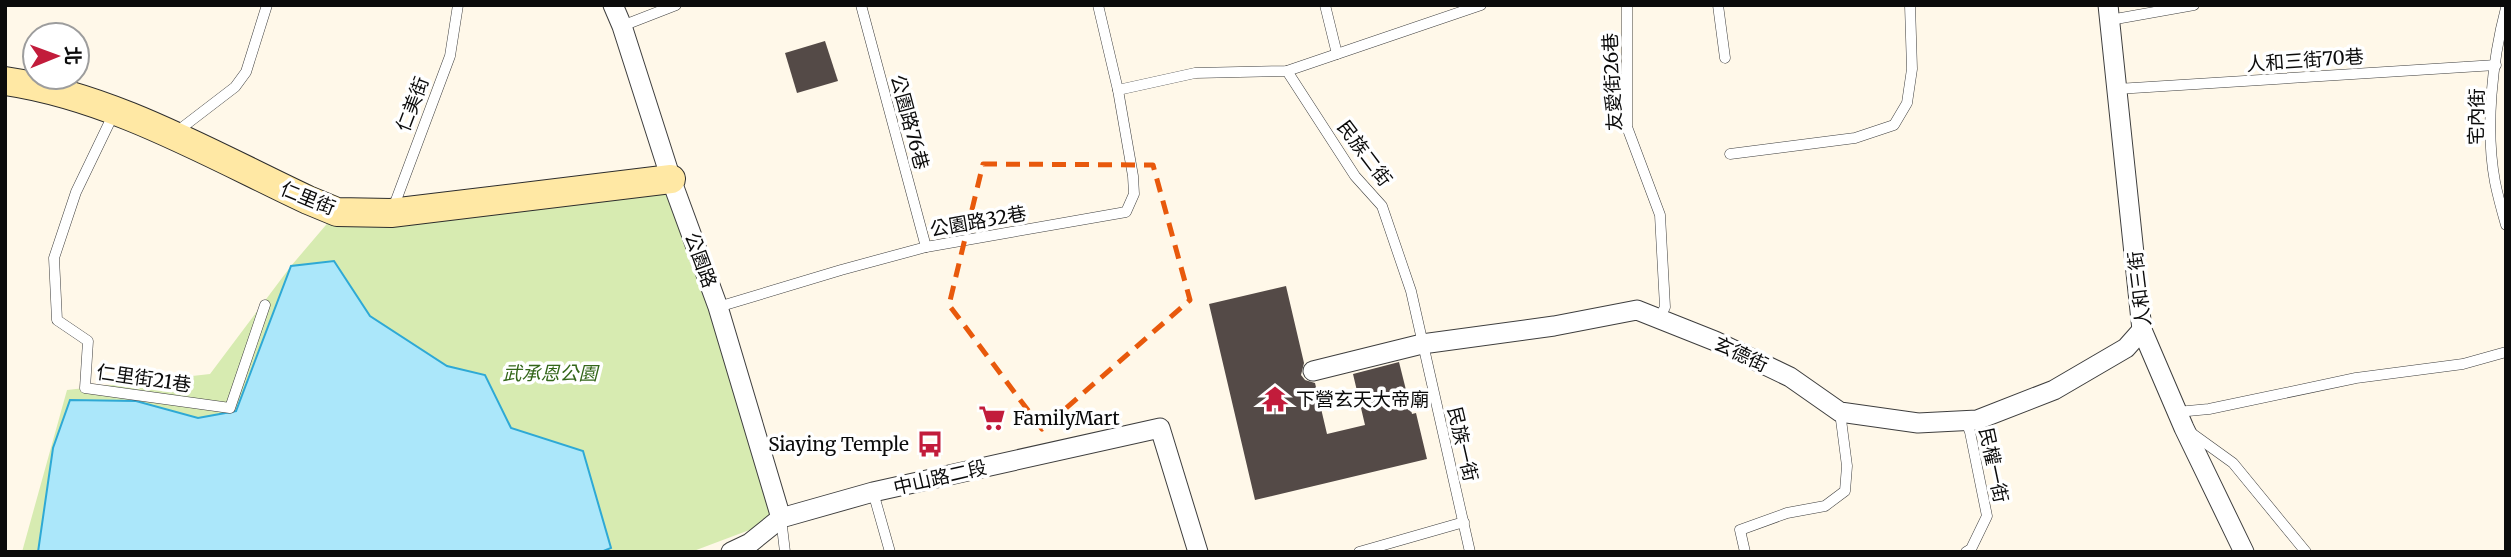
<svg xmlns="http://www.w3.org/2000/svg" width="2511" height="557" viewBox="0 0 2511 557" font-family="Merriweather,'Noto Sans TC',serif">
  <rect width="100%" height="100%" fill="#fff8e9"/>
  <polygon fill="#d7ebb1" points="671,179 781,518 691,552 22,552 67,390 210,374 291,266 337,212"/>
  <polygon fill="#abe7fa" stroke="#2ea9d5" stroke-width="2" points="334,261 370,316 447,366 485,375 511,428 583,451 611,548 601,552 38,552 53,448 70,400 136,401 198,418 236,411 291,266"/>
  <g fill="#544a47">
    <polygon points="825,41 838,81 797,93 785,53"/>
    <polygon points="1286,286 1304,363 1301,375 1305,380 1315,383 1327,434 1365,425 1353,374 1399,362 1412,414 1416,413 1427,459 1255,500 1209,304"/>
  </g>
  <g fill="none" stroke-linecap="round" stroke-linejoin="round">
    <g stroke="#3e3e3e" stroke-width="11">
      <g id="lane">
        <polyline points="861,5 926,247"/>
        <polyline points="1325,5 1337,54"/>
        <polyline points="1627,5 1627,127 1660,215 1665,307 1659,319"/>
        <polyline points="1718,5 1725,58"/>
        <path d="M 2506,8 C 2492,61 2485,128 2495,182 C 2498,197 2502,211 2506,225"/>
        <polyline points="2110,20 2194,5"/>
        <polyline points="622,26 676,5"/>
        <polyline points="1287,71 1355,176 1382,206 1411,291 1470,552"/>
        <polyline points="2117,89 2496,65"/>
        <polyline points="1118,90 1195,73 1287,71 1481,5"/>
        <polyline points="114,113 76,192 54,258 57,320 88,341 85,388 230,408 265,305"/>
        <polyline points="175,133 235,87 246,72 267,5"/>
        <polyline points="1730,154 1855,138 1894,125 1907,103 1912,69 1910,5"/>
        <polyline points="392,211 450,56 458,5"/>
        <polyline points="718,307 841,270 926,247 1126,212 1134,194 1133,176 1118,90 1098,5"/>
        <polyline points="2177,412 2209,409 2356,378 2463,364 2506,352"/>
        <polyline points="1966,421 1970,432 1987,516 1971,549 1966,552"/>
        <polyline points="2190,432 2233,463 2306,552"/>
        <polyline points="873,492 890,552"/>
        <polyline points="781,518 785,552"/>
        <polyline points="1359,552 1464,522"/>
        <polyline points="1745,552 1740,530 1787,513 1825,506 1845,491 1847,466 1840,412"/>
      </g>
    </g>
    <g stroke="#3e3e3e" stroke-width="21">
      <g id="street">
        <polyline points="613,5 622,26 671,179 718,307 781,518"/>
        <polyline points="2108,5 2142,330 2184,428 2244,552"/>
        <polyline points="1313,371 1422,344 1554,326 1637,310 1715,341 1790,377 1840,412 1918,423 1977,420 2054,390 2126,348 2142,330"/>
        <polyline points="731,552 750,543 781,518 873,492 1160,428 1198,552"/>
      </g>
    </g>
    <g stroke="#2d2d2d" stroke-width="30">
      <path id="secondary" d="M 5,81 C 113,97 210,154 308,200 L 337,212 L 391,213 L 671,179"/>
    </g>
    <use href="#lane" stroke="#fff" stroke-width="10"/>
    <use href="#street" stroke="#fff" stroke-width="19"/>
    <use href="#secondary" stroke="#ffe8a4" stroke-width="28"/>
  </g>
  <path fill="none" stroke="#e8590c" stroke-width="5" stroke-dasharray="14 9" stroke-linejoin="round" d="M 983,164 L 1153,165 L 1190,300 L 1042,429 L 949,305 Z"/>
  <defs>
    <g id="temple-bare" transform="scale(2.1)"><path d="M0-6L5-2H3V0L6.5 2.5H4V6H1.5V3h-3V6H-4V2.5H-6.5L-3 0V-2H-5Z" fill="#c21c3b" stroke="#fff" stroke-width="2.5" paint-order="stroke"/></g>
    <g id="supermarket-bare" transform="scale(2.1)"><path d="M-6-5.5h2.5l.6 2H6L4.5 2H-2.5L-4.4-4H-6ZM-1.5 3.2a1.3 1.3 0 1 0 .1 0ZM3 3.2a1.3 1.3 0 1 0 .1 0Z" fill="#c21c3b" stroke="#fff" stroke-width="2.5" paint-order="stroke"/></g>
    <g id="bus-bare" transform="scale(2.1)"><path d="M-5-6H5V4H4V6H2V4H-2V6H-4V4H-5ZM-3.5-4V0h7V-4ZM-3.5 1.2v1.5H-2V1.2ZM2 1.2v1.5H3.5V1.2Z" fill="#c21c3b" stroke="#fff" stroke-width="2.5" paint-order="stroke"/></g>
  </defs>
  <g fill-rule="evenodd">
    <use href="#temple-bare" x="1275" y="399"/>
    <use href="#supermarket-bare" x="992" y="418"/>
    <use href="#bus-bare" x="930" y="444"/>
  </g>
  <g text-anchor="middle" stroke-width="7" stroke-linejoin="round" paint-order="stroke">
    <g font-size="19" fill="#0b0b0b" stroke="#fff">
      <text transform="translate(2305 60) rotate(-4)" y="7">人和三街70巷</text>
      <text transform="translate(1612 82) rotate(-93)" y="7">友愛街26巷</text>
      <text transform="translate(412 104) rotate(-69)" y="7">仁美街</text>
      <text transform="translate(2476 117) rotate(-89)" y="7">宅內街</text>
      <text transform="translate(910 122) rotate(75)" y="7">公園路76巷</text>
      <text transform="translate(1365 153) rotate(53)" y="7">民族二街</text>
      <text transform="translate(308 198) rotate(22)" y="7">仁里街</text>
      <text transform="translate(978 221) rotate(-10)" y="7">公園路32巷</text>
      <text transform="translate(701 260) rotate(70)" y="7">公園路</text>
      <text transform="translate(2139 289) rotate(-97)" y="7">人和三街</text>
      <text transform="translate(1741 354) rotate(25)" y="7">玄德街</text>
      <text transform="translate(144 378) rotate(8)" y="7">仁里街21巷</text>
      <text transform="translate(1463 444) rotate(77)" y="7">民族一街</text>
      <text transform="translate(1994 465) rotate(78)" y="7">民權一街</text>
      <text transform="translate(940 477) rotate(-13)" y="7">中山路二段</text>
    </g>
    <g font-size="19" font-style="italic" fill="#336619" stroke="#fff">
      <text x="550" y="380">武承恩公園</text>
    </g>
    <g font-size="19" fill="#0b0b0b" stroke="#fff" text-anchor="start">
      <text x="1296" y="406">下營玄天大帝廟</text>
      <text x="1013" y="425">FamilyMart</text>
      <text x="909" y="451" text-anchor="end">Siaying Temple</text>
    </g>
  </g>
  <rect width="2511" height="557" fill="none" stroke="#0b0b0b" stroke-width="14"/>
  <g transform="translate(56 56) rotate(89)"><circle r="33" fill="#ffffff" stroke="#9d9d9d" stroke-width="2"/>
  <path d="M0-5L12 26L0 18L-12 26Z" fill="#c21c3b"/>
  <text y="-10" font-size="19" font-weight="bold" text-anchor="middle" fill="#0b0b0b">北</text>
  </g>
</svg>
